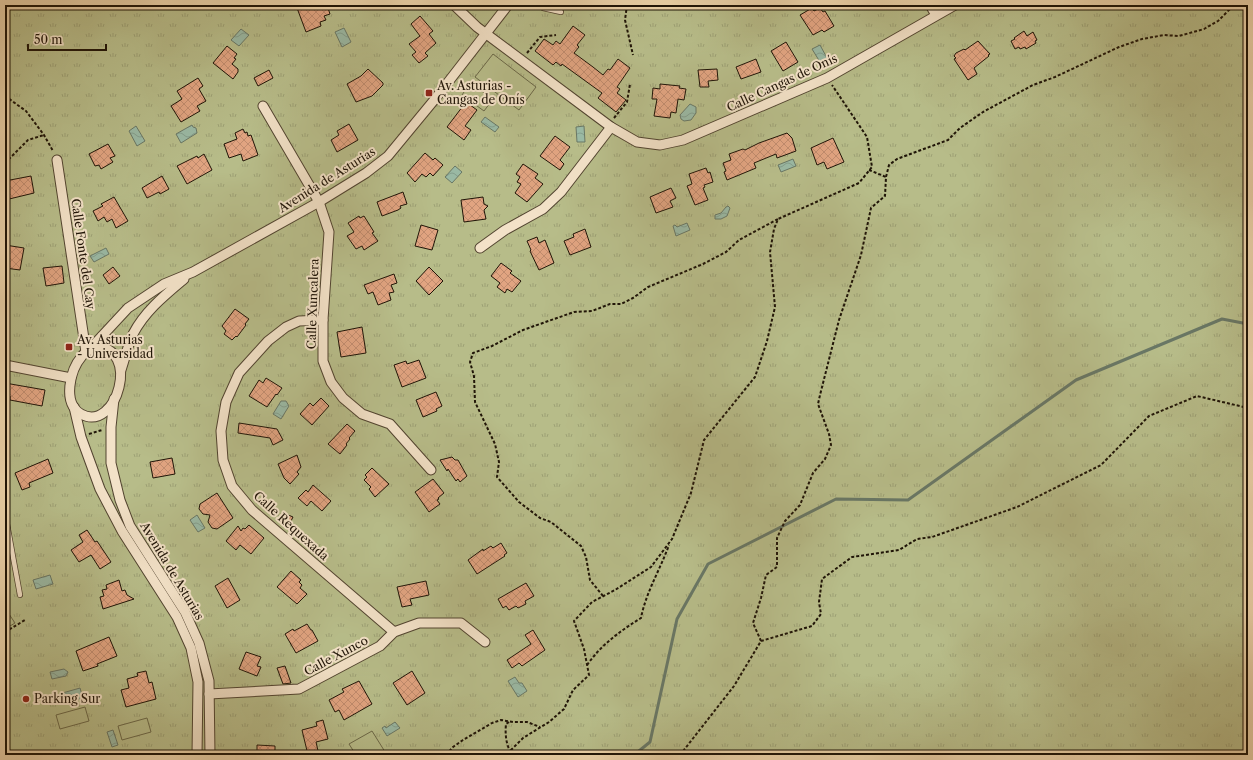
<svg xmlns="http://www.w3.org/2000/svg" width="1253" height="760" viewBox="0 0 1253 760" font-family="'Libre Caslon Text',serif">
  <defs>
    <pattern id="grass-tufts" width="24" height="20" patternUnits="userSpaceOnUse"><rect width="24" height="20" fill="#b7bc89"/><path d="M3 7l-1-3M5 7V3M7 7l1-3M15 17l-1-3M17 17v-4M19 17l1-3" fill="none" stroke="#9da175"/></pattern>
    <pattern id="garden-dots" width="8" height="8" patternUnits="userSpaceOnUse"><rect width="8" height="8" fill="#b7bc89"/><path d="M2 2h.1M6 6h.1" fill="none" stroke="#9da175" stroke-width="1.8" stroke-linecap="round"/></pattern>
    <pattern id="water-waves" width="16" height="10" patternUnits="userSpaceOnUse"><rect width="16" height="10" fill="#9ab9a4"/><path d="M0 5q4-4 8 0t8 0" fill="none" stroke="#849e8c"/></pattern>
    <pattern id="building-cross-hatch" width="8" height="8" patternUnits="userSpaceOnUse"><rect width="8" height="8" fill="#e1a481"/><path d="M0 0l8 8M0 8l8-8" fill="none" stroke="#c18c6e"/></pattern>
  </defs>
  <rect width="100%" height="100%" fill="#ecd3aa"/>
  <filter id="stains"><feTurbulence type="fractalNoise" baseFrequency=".005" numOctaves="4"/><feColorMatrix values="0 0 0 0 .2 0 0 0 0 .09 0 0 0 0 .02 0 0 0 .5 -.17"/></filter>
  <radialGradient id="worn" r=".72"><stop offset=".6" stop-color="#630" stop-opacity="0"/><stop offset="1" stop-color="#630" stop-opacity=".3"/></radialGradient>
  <rect fill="url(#grass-tufts)" stroke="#6b6848" x="5" y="5" width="1243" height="750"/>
  <polygon fill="url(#garden-dots)" stroke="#6b6848" points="5,608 15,623 5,629"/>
  <g fill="#b7bc89" stroke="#6b6848">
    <polygon points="493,54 536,87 519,110 475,77"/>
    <polygon points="470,83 493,99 484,111 462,95"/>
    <polygon points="85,707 89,721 60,729 56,715"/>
    <polygon points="147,718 151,732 122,740 118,726"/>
    <polygon points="372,731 387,755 356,755 349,744"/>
  </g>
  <g fill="url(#water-waves)" stroke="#697765">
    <polygon points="344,28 351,42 342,47 335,32"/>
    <polygon points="241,29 249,35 239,46 231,40"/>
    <polygon points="820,45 827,58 820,62 812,49"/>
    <polygon points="690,104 696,107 696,113 691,120 684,121 681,119 680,115"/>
    <polygon points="485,117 499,127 495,132 481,122"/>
    <polygon points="192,125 193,127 196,128 197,133 181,143 176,134"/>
    <polygon points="136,126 145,141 137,146 129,131"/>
    <polygon points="584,126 585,142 577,142 576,127"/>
    <polygon points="793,159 796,166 781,172 778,165"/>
    <polygon points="455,166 462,172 452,183 445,177"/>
    <polygon points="728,206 730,208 727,216 721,219 715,219 715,215 721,213 726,207"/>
    <polygon points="687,223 690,230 676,236 673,226 675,225 677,227"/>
    <polygon points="106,248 109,254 94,262 90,256"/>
    <polygon points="281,401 286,401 289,406 281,419 273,414"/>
    <polygon points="197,515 205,528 198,532 190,520"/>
    <polygon points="50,575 53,584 36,589 33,580"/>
    <polygon points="64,669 68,672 66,676 52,679 50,672"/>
    <polygon points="515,677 519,683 522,683 527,691 518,697 508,681"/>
    <polygon points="80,688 83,698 62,704 59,694"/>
    <polygon points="395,722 400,728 387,736 382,728 385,726 386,728"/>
    <polygon points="113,730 118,745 112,747 107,732"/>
  </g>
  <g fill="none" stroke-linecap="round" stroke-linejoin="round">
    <polyline stroke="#697765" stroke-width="3" points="634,755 650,742 677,619 708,564 836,499 908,500 1076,380 1222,319 1248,324"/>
  </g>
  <g fill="url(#building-cross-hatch)" stroke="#1f1407">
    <polygon points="305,5 327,5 330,14 324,16 326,20 320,22 321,26 306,32 297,8"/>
    <polygon points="812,8 814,11 820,8 823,12 825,11 834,26 824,32 822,30 813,35 800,15"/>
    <polygon points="420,16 433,31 429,34 436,43 425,53 428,56 419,63 412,55 416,52 409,44 420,36 411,24"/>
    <polygon points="573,26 585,35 577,45 579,47 574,53 593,67 603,75 608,69 610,70 618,59 630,68 617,87 620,89 617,93 626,100 616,112 598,98 602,93 562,64 561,66 556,62 553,65 535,51 544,39 553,45 556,41 560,44"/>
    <polygon points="1024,31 1027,36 1033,32 1037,40 1035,41 1036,43 1026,49 1025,47 1020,49 1019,47 1015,49 1011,41 1015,39 1014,38"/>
    <polygon points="978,41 990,54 988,55 989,56 974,68 977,74 968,80 954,59 956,58 954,56 956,53 964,49 965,50"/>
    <polygon points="786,42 798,62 783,71 771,51"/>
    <polygon points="227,46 237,54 234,58 236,59 232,64 238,69 238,72 233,79 213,63"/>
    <polygon points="756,59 761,72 741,79 736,67"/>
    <polygon points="368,69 383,83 383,85 372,96 356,102 347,84 361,76"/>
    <polygon points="717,69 718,80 708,81 709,87 700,87 698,70"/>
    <polygon points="269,70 273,78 258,86 254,78"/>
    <polygon points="198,78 203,86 199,89 206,101 197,106 200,111 181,122 171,106 182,99 177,91"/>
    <polygon points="660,84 680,86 679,88 686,89 684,100 678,99 676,113 671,112 670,118 654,116 657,99 652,99 653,88 660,89"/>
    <polygon points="466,102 477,110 465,126 471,130 464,140 447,127"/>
    <polygon points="349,124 358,140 337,152 331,140 339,135 337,131"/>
    <polygon points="243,129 245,133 247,132 248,136 251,135 258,155 243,161 241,154 229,158 224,144 237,139 235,133"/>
    <polygon points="787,133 792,138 796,151 777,158 776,154 754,163 756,168 727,180 724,172 726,171 723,163 731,160 729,154 743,149 745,150 759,143"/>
    <polygon points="555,136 570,147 560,160 564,164 560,170 540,156"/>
    <polygon points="833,138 844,162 827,169 824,162 817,165 811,148"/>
    <polygon points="108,144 115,156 110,158 113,162 101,169 99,165 95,166 89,154"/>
    <polygon points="425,153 433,160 435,158 443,165 433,176 430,173 426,177 422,174 415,182 407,173"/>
    <polygon points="204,154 212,170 187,184 177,166 197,156 198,158"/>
    <polygon points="523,164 538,174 535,178 543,184 527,202 515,193 521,184 517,182 520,177 516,174"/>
    <polygon points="706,168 708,173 710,172 713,182 704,185 705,187 703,188 708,200 695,205 687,186 692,184 689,174"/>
    <polygon points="31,176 34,193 5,200 5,181"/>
    <polygon points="162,176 169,189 160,194 159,192 147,198 142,188"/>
    <polygon points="671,188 676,198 670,201 673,207 656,213 650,197"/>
    <polygon points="403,192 407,204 400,206 401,208 398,210 382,216 377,202"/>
    <polygon points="114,197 128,221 116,228 112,219 107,222 104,217 98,221 93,211 103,206 101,204"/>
    <polygon points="483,197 484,204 488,206 484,210 486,219 464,222 461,200"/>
    <polygon points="359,216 360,218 364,216 374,232 372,233 378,241 364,250 362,246 356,249 347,236 354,232 348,223"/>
    <polygon points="421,225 438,230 432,250 415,246"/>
    <polygon points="585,229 591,247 570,255 564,241 574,237 573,234"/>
    <polygon points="537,237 539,243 545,240 554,263 539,270 530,251 531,250 527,241"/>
    <polygon points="5,245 24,248 20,270 5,268"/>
    <polygon points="501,263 512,271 510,273 521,281 512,292 507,289 505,293 497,287 500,283 491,276"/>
    <polygon points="62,266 64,283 46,286 43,268"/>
    <polygon points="113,267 120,276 109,284 103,275"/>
    <polygon points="429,267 443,281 429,295 416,281"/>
    <polygon points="394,274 397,283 391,285 394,292 389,293 391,300 378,305 373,292 368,294 364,285"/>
    <polygon points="235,309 249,319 245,324 246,325 237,337 236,336 232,340 224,334 226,331 222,326"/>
    <polygon points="362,327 366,353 341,357 337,332"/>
    <polygon points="419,360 426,378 402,387 394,365 406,361 407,364"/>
    <polygon points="266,378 282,388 277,395 276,394 267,407 249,396 259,380 263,383"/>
    <polygon points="5,383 45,390 42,406 10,400 10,396 5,395"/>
    <polygon points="436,392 442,406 436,409 437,411 423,417 416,400"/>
    <polygon points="321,398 329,406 312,425 300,414 310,403 313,406"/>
    <polygon points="239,423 277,429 283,440 273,445 270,438 238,433"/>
    <polygon points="347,424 355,431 349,438 350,439 346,444 347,445 340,454 328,444"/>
    <polygon points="297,455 301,467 297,472 299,474 290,484 284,478 278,464"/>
    <polygon points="452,457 455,460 458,460 467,476 460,482 458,479 456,481 448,469 447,471 440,460"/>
    <polygon points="172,458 175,474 153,478 150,462"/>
    <polygon points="48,459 53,473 29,483 30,487 22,490 15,473"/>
    <polygon points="372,468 389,484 375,497 369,489 371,487 364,480 367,477 365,475"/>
    <polygon points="433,479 444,493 438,498 439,499 437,500 440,504 429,512 415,492"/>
    <polygon points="313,485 331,501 322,511 311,501 307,506 298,498 306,490 308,492"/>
    <polygon points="217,493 233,518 217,529 212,528 208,522 210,515 203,514 199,509 200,504"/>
    <polygon points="286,514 293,517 288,527 281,523"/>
    <polygon points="249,525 264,538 251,554 240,545 236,550 226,541 238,526 241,531 243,528 245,529"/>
    <polygon points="87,530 95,542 97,541 111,562 100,569 91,555 79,562 71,550 83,542 79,535"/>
    <polygon points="501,543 507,553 504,555 505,556 477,574 468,560 483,549 483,551 491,546 493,548"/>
    <polygon points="291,571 301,580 299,582 302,585 300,588 307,594 297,604 277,587"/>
    <polygon points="228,578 240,600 227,608 215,586"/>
    <polygon points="119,580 122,591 125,590 127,595 134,599 103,609 100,597 104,596 102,590 107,589 106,585"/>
    <polygon points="426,581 429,595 410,599 412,605 402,607 397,587"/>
    <polygon points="526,583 534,596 525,601 526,604 518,608 516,606 509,610 506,606 503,608 498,599"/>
    <polygon points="307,624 311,630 312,630 318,641 296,653 285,634 293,629 294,631"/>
    <polygon points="533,630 545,650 522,666 519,663 512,668 507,660 531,644 525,635"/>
    <polygon points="109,637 117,656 97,664 98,666 83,671 76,651"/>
    <polygon points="246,652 261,657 257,666 261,667 257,676 239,669"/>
    <polygon points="285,666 291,683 283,684 277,668"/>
    <polygon points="146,671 149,683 152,682 156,699 126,707 121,690 129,688 127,679 138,676 137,673"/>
    <polygon points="412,671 425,693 407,705 393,683"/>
    <polygon points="359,681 372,704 344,720 339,710 335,712 329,700 344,692 342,689"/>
    <polygon points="323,720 328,739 316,742 319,755 308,755 302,730 317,726 316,722"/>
    <polygon points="257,745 275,746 275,755 257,755"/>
  </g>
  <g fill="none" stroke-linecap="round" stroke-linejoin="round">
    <g stroke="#524430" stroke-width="6">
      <g id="service">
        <polyline points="540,5 543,8 561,12"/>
        <polyline points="5,513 20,595"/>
      </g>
    </g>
    <g stroke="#524430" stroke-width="11">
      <g id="minor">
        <polyline points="454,5 477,27 611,127 637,142 660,145 683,140 827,78 955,5"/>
        <polyline points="930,5 936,15"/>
        <polyline points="263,106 319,202 329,232 323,320 323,361 331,382 343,398 362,414 390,424 431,470"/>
        <polyline points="57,160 86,352"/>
        <polyline points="480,248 505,230 543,209 561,192 611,127"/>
        <polyline points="323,320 299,321 286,327 268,341 239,373 226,402 221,431 223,460 232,486 252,510 394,632"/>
        <path d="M 94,347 C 142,345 117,434 81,414 C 62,403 70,370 82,356 C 85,352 90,350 94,347 Z"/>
        <polyline points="89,350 128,308 164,284 193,272 319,202 366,173 388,156 435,99 508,5"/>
        <polyline points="5,365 71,378"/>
        <path d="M 121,370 C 125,358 128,345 133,334 C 145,311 165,295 184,279"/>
        <polyline points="114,399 111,427 111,463 120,500 130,526 185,612 199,643 209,681 210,755"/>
        <polyline points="74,407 81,437 100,489 122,531 177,617 191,648 198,682 197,755"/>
        <polyline points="209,694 299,689 380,646 394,632 419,623 461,623 485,642"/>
      </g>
    </g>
    <g stroke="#1f1407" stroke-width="2" stroke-dasharray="3 2" stroke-linecap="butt">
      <polyline points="627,5 625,20 633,55"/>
      <polyline points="527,53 540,37 556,35"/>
      <polyline points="5,96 26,111 44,135 53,151"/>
      <polyline points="614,118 627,102 630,84"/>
      <polyline points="5,163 28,140 44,135"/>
      <polyline points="869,170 886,177"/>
      <polyline points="89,434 102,430"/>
      <polyline points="603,596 590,580 586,557 581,546 551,522 540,518 519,502 497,477 499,462 495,444 475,402 474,376 470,362 473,353 492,346 523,330 574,312 592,311 610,304 621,304 633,298 648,287 703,264 726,252 739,240 778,219"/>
      <polyline points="5,632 25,620"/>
      <polyline points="761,641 753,623 761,598 766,575 777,567 777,538 785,521 800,505 813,473 825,459 831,445 829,434 818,404 820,395 839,320 861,255 871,208 885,196 886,177 889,165 897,159 948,140 960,128 983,112 1033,85 1055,77 1119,47 1142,39 1164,35 1179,36 1204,29 1218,21 1234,5"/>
      <path d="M 587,665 C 601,645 620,631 641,618 C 646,592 660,570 669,545"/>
      <path d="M 509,722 L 506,724 C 505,734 506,743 510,751"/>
      <polyline points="446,755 453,747 463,740 492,723 501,720 513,722 527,722 540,727"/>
      <polyline points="510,755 510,751 523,738 549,722 564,709 573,690 589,675 584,649 574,621 592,602 615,590 651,567 672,539 691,493 704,440 755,377 767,341 775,307 770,252 774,229 778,219 859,183 872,167 867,137 832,85"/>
      <polyline points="680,755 734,686 761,641 812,626 821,614 819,602 822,579 852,557 899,550 917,539 932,537 1017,507 1101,465 1149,416 1197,396 1248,408"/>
    </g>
    <use href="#service" stroke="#f3e2c8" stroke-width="4.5"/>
    <use href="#minor" stroke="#f3e2c8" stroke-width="9"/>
  </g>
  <g fill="#8f2418" stroke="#f3e2c8" stroke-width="1.5">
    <rect x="425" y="89" width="8" height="8" rx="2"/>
    <rect x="65" y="343" width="8" height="8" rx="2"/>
    <circle cx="26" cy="699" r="4"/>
  </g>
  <g text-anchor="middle" stroke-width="4" stroke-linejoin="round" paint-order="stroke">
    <g font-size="12" fill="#1f1407" stroke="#f3e2c8">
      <text transform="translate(782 83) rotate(-25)" y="4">Calle Cangas de Onís</text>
      <text transform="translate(327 180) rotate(-32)" y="4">Avenida de Asturias</text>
      <text transform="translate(83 254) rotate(82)" y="4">Calle Fonte del Cay</text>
      <text transform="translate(313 304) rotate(-88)" y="4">Calle Xuncalera</text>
      <text transform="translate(291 526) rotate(42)" y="4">Calle Requexada</text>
      <text transform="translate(172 571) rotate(59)" y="4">Avenida de Asturias</text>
      <text transform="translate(336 656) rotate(-28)" y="4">Calle Xunco</text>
    </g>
    <g font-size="12" fill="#1f1407" stroke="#f3e2c8" text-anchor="start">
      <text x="437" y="90">Av. Asturias -<tspan x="437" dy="14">Cangas de Onís</tspan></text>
      <text x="77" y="344">Av. Asturias<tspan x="77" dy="14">- Universidad</tspan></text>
      <text x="34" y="703">Parking Sur</text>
    </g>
  </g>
  <rect width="1253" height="760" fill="none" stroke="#ecd3aa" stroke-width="20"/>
  <rect x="6" y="6" width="1241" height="748" fill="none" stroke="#1f1407" stroke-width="2"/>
  <rect x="10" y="10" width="1233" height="740" fill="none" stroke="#1f1407"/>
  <path d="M28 44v6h78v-6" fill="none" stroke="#1f1407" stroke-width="2"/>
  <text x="34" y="44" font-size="12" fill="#1f1407" stroke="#f3e2c8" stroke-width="3" paint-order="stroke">50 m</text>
  <rect width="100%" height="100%" filter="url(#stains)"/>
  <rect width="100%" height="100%" fill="url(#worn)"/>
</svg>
